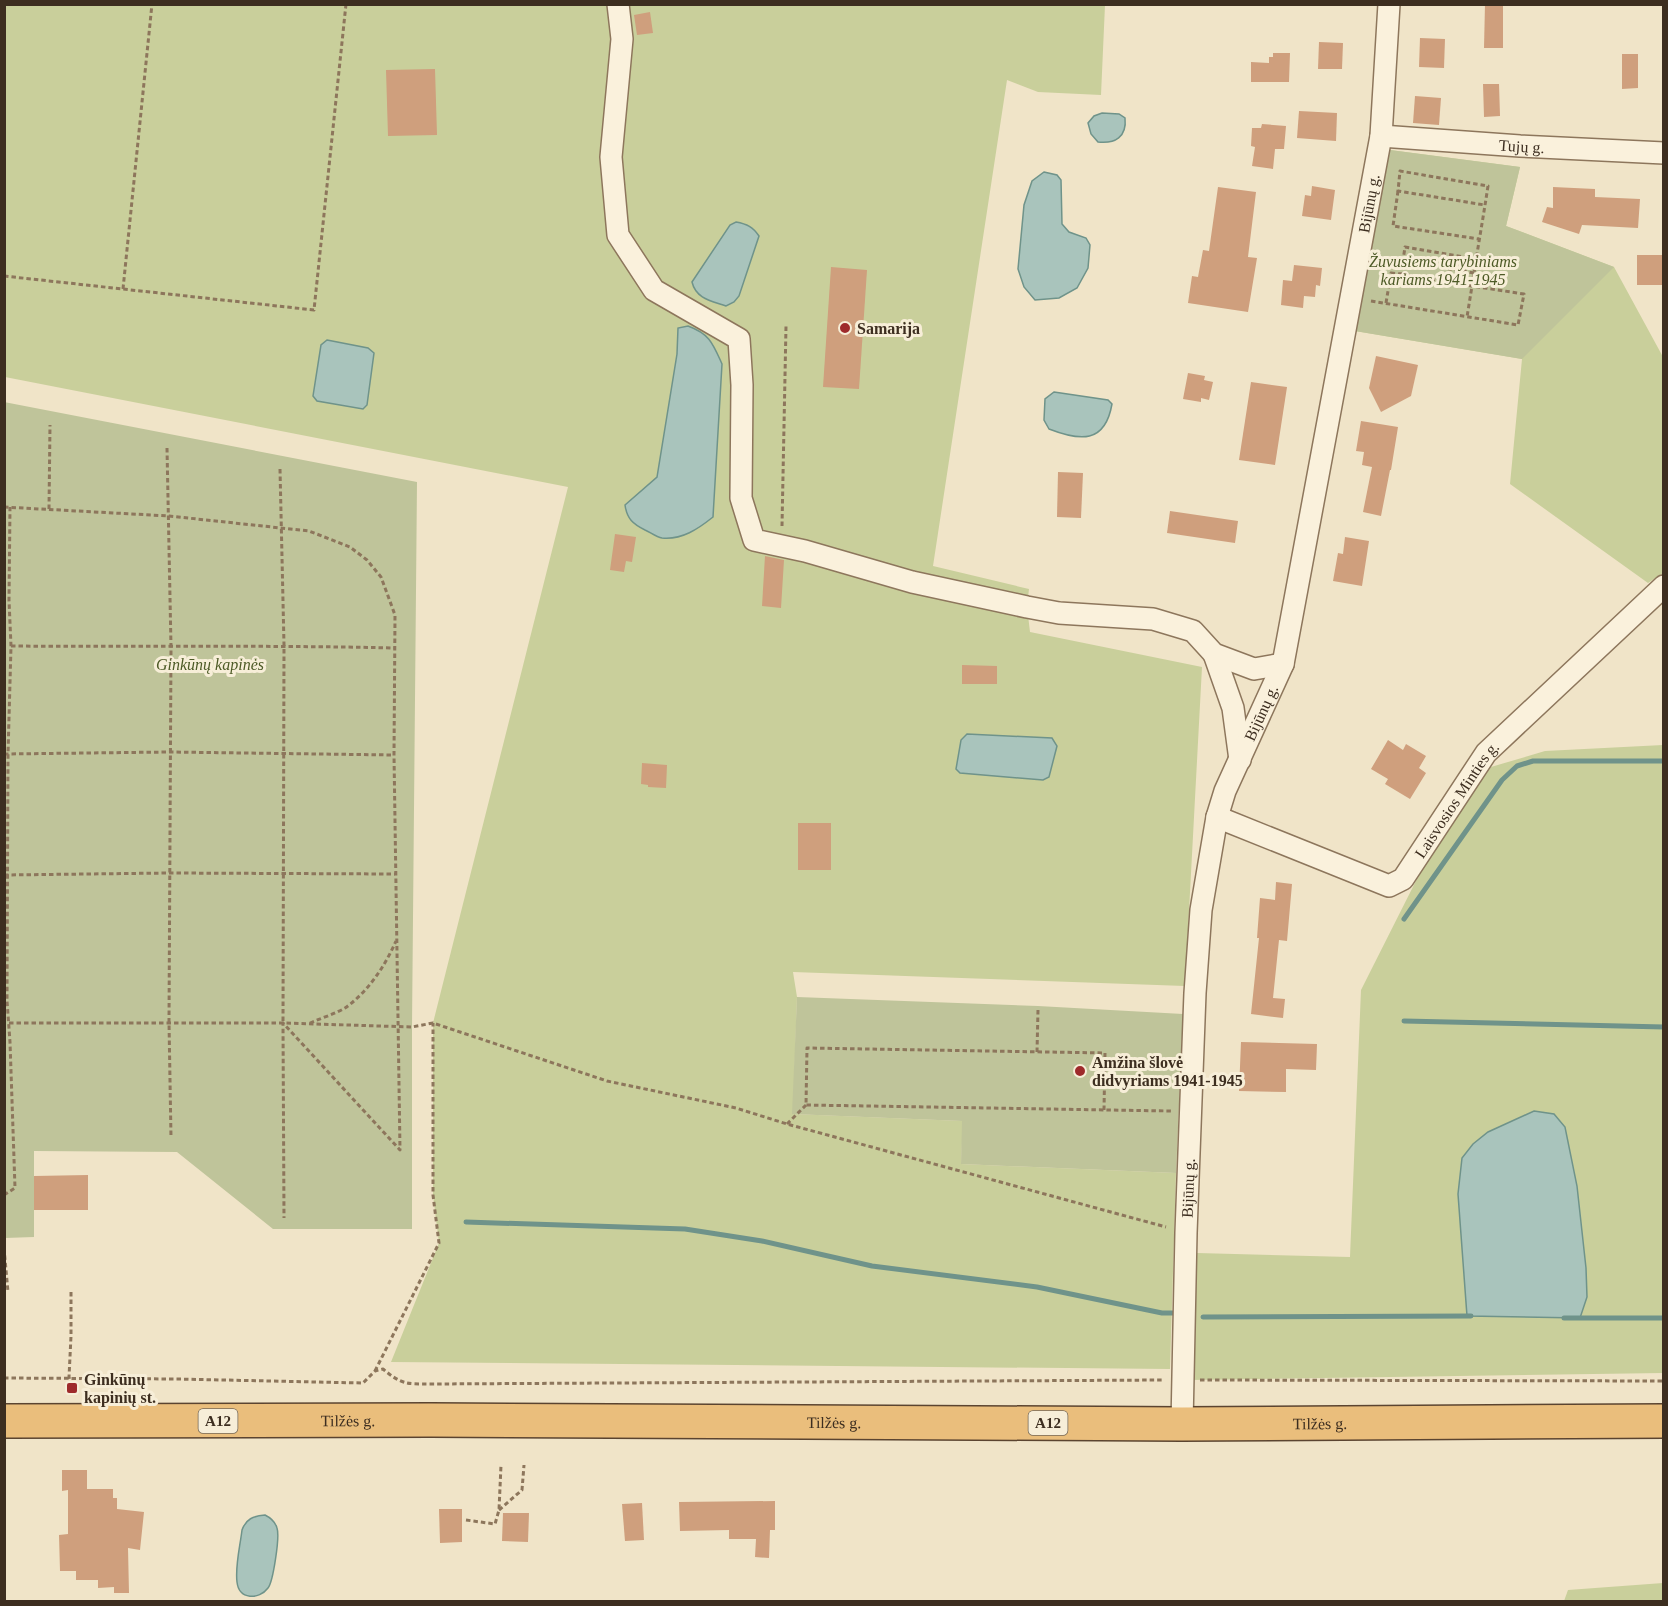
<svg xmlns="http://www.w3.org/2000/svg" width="1668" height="1606" viewBox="0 0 1668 1606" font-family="Georgia,serif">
  <rect width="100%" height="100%" fill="#f0e4c8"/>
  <g fill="#c9cf9b">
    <polygon points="4,5 1105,5 1101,95 1038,92 1007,80 933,566 1029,589 1027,607 1030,632 1202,667 1185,986 793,972 797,997 793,1114 963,1121 961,1164 1176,1173 1170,1369 391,1362 439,1243 433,1195 433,1023 568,487 5,377"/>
    <polygon points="1390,150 1520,167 1506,226 1614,267 1663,357 1663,573 1648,583 1510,484 1522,359 1355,331"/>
    <polygon points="1663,745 1663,1373 1191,1380 1197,1253 1350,1257 1361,990 1430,853 1491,767 1545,751"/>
    <polygon points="1663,1583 1663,1601 1564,1601 1568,1590"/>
  </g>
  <g fill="#bfc49a">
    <polygon points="1390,150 1520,167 1506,226 1614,267 1522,359 1355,331"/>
    <polygon points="4,402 417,482 412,1027 412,1229 273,1229 177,1152 34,1151 34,1237 5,1238"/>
    <polygon points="797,997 1038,1006 1183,1014 1176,1173 961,1164 962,1121 792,1114"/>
  </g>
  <g fill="#a9c4bc" stroke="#6f938a" stroke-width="1.5">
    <path d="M 1102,113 L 1119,114 L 1125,118 C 1127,137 1115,144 1098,142 L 1091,134 L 1088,123 L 1094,116 Z"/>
    <polygon points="1044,172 1057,175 1061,180 1062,224 1069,232 1086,238 1090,245 1088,268 1077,288 1059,298 1035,300 1024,287 1018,269 1024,205 1032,181"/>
    <path d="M 736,222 C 747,224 753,227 759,236 L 739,296 L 734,302 L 726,306 C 712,301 696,299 692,282 L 730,225 Z"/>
    <path d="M 688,326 C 710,334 713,344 722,364 L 713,517 C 698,529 682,540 662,538 C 656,537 650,532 645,530 C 633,524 627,519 625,505 L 657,477 L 677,354 L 678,328 Z"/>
    <polygon points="327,340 368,348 374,353 367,405 363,409 317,401 313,396 321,345"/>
    <path d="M 1054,392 L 1108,400 L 1112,404 C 1105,444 1080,441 1049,429 L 1044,420 L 1045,399 Z"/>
    <polygon points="967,734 1052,738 1057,746 1049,777 1043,780 960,773 956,769 961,740"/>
    <polygon points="1534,1111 1554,1114 1565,1127 1577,1186 1586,1268 1587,1297 1580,1318 1467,1316 1458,1194 1462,1158 1473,1144 1488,1132"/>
    <path d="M 265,1515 C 271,1518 275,1521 277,1528 C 280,1537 273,1582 268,1588 C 259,1600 239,1600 237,1582 C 235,1566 240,1547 242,1530 C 246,1519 253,1516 265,1515 Z"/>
  </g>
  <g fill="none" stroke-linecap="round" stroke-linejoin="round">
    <g stroke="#6f938a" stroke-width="5">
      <polyline points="1404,919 1502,780 1517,766 1533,761 1664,761"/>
      <polyline points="1404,1021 1664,1027"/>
      <polyline points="466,1222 685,1229 762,1241 872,1266 1037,1287 1162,1313 1175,1313"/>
      <polyline points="1203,1317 1471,1316"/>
      <polyline points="1564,1318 1664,1318"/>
    </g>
  </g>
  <g fill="#cf9f7d">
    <polygon points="1485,4 1503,4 1503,48 1484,48"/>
    <polygon points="650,12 653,33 637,35 634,15"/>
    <polygon points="1420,38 1445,39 1444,68 1419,67"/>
    <polygon points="1319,42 1343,43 1342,69 1318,69"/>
    <polygon points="1273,53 1290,53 1289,82 1251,82 1251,62 1269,63 1269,57 1273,57"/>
    <polygon points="1622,54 1638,54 1638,88 1622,89"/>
    <polygon points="435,69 437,135 388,136 386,70"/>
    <polygon points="1483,84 1499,84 1500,116 1484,117"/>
    <polygon points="1415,96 1441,98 1439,125 1413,123"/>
    <polygon points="1299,111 1337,113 1336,141 1297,138"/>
    <polygon points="1262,124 1286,126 1284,149 1275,149 1273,169 1252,166 1255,147 1251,146 1252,128 1261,128"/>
    <polygon points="1312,186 1335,190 1331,220 1302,216 1305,195 1311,196"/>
    <polygon points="1218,187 1256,192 1248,257 1257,258 1248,312 1188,303 1192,276 1198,277 1203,250 1209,251"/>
    <polygon points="1553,187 1595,189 1595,197 1640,199 1638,228 1582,225 1579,234 1542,222 1547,207 1553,208"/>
    <rect x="1637" y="255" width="26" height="30"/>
    <polygon points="1294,265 1322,268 1320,286 1316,285 1315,297 1304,296 1303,308 1281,305 1283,280 1292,281"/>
    <polygon points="831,267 867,270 859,389 823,387"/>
    <polygon points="1376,356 1418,365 1411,396 1381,412 1369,388"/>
    <polygon points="1188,373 1205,376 1204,380 1213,382 1209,400 1201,398 1201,402 1183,399"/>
    <polygon points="1251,382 1287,387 1275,465 1239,460"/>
    <polygon points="1361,421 1398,427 1391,470 1390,470 1381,516 1363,512 1372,467 1362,465 1364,452 1356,451"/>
    <polygon points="1058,472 1083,473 1081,518 1057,517"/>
    <polygon points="1170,511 1238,521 1235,543 1167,533"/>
    <polygon points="615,534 636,537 632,562 626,561 624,572 610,570"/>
    <polygon points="1345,537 1369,541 1362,586 1333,581 1338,553 1343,554"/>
    <polygon points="765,556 784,560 781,608 762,606"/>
    <polygon points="962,665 997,666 997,684 962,684"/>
    <polygon points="1388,740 1403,750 1406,744 1426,756 1419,768 1426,773 1410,799 1385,784 1388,779 1371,769"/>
    <polygon points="642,763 667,765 666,788 648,787 648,785 641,784"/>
    <rect x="798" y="823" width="33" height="47"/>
    <polygon points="1276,882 1292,884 1287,941 1279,940 1273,998 1285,999 1283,1018 1251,1014 1259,938 1257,938 1260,898 1275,900"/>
    <polygon points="1241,1042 1317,1044 1316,1070 1286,1069 1286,1092 1239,1091"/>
    <polygon points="88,1175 88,1210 34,1210 34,1176"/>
    <polygon points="62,1470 87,1470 87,1489 113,1489 113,1498 117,1498 117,1509 144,1512 140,1550 128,1548 129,1593 114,1593 114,1587 98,1588 98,1580 76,1580 76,1571 60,1571 59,1535 68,1534 68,1490 62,1491"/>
    <polygon points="775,1501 775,1530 770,1530 769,1558 755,1557 756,1539 729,1539 729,1530 680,1531 679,1502"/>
    <polygon points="642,1503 644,1540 625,1541 622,1504"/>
    <polygon points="439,1509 462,1509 462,1542 440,1543"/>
    <polygon points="503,1513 529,1513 528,1542 502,1541"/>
  </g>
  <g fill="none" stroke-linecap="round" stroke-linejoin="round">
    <g stroke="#8d765c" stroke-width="24">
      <g id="minor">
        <polyline points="618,4 622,39 611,157 618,235 654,290 739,339 742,385 741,498 754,540 805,551 912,582 1027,607 1059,613 1153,619 1193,631 1214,654 1254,669 1283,664"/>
        <path id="s1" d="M 1381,136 L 1520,146 L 1664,153"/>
        <polyline points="1214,654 1233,708 1240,760"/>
        <path id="s2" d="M 1217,817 L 1389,886 L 1403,879 L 1486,753 L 1664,586"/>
        <path id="s3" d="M 1182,1424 L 1186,1233 L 1195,993 L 1201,910 L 1217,817 L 1225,791 L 1283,664 L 1381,136 L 1389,4"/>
      </g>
    </g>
    <g stroke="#5b4430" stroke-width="36">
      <g id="trunk">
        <path id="s4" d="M 4,1421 L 431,1420 L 1182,1424 L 1664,1421"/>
      </g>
    </g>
    <g stroke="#8d765c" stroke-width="3" stroke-dasharray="4.5 3" stroke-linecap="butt">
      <polyline points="1398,191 1393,226 1479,239"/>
      <polyline points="1403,261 1474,273"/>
      <polyline points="1401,274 1472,286 1467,317"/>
      <polyline points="4,276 314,310 346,4"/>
      <polyline points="123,289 152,4"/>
      <path d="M 1371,301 L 1518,325 L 1524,294 L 1472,286 C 1477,252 1483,219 1488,186 L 1400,171 L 1398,191 L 1485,205"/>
      <polyline points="1386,303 1391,273 1401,274 1405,247 1476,259"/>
      <polyline points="167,448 171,647 169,1022 171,1138"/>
      <polyline points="280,469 284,645 283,1023"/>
      <polyline points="4,507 169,516 309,531 350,547 367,560 381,577 395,615 394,755 400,1150 283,1023 284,1218"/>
      <polyline points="49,509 50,425"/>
      <polyline points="782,526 786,326"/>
      <path d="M 11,646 C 139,647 267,645 395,648"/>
      <polyline points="4,754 170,752 394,755"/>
      <polyline points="4,875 170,873 395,874"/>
      <polyline points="9,1023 283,1023 412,1027 433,1023 607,1081 736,1108 787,1124 1166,1227"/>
      <path d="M 310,1023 C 321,1018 335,1014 345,1008 C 368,992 385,966 396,941"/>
      <polyline points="1037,1052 1038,1010"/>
      <polyline points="1104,1110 1105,1053 807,1048 806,1105 1171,1111"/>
      <polyline points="787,1124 806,1105"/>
      <polyline points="4,1195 15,1188 10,1042 7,1001 8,754 11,646 9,600 10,507"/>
      <polyline points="4,1248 8,1292"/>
      <polyline points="71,1292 71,1336 69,1377 72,1388"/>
      <polyline points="375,1371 439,1243 433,1195 433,1023"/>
      <path d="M 4,1378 L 177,1379 L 363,1383 L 375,1371 L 383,1369 C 402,1385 407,1384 431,1384 L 1164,1380"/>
      <polyline points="1200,1380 1664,1381"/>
      <polyline points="499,1510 522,1490 524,1465"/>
      <polyline points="466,1520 495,1524 499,1510 501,1465"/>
    </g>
    <use href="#minor" stroke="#faf1dc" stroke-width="21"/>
    <use href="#trunk" stroke="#eabe7c" stroke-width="33"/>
  </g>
  <g fill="#9e2a2b" stroke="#f7eed8" stroke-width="2">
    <circle cx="845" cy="328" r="6"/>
    <circle cx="1080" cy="1071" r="6"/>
    <rect x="66" y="1382" width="12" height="12" rx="3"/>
  </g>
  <g text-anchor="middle" stroke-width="6" stroke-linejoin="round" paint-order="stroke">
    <g fill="#f7eed8" stroke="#756857" stroke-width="1.5">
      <rect x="198.5" y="1409" width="39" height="24" rx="4.5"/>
      <rect x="1028.5" y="1411" width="39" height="24" rx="4.5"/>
    </g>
    <g font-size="15" font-weight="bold" fill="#3d2e20">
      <text x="218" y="1426">A12</text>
      <text x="1048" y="1428">A12</text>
    </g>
    <g font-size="16" fill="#3d2e20" stroke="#f7eed8">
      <text dy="6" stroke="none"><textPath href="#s1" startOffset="141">Tujų g.</textPath></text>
      <text dy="6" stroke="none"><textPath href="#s3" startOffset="1244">Bijūnų g.</textPath></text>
      <text dy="6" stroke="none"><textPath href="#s3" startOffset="722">Bijūnų g.</textPath></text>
      <text dy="6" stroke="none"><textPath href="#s2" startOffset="297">Laisvosios Minties g.</textPath></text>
      <text dy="6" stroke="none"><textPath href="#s3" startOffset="236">Bijūnų g.</textPath></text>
      <text dy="6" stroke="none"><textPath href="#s4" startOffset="344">Tilžės g.</textPath></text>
      <text dy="6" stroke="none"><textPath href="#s4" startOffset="830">Tilžės g.</textPath></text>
      <text dy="6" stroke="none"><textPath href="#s4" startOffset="1316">Tilžės g.</textPath></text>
    </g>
    <g font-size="16" font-style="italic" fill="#4d5a26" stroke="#f7eed8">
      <text x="1443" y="267">Žuvusiems tarybiniams<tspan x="1443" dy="18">kariams 1941-1945</tspan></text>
      <text x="210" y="670">Ginkūnų kapinės</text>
    </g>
    <g font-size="16" font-weight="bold" fill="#3d2e20" stroke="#f7eed8" text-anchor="start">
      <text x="857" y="334">Samarija</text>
      <text x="1092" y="1068">Amžina šlovė<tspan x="1092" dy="18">didvyriams 1941-1945</tspan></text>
      <text x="84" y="1385">Ginkūnų<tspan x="84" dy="18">kapinių st.</tspan></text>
    </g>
  </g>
  <rect width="1668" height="1606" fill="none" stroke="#3d2e20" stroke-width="12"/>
</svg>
